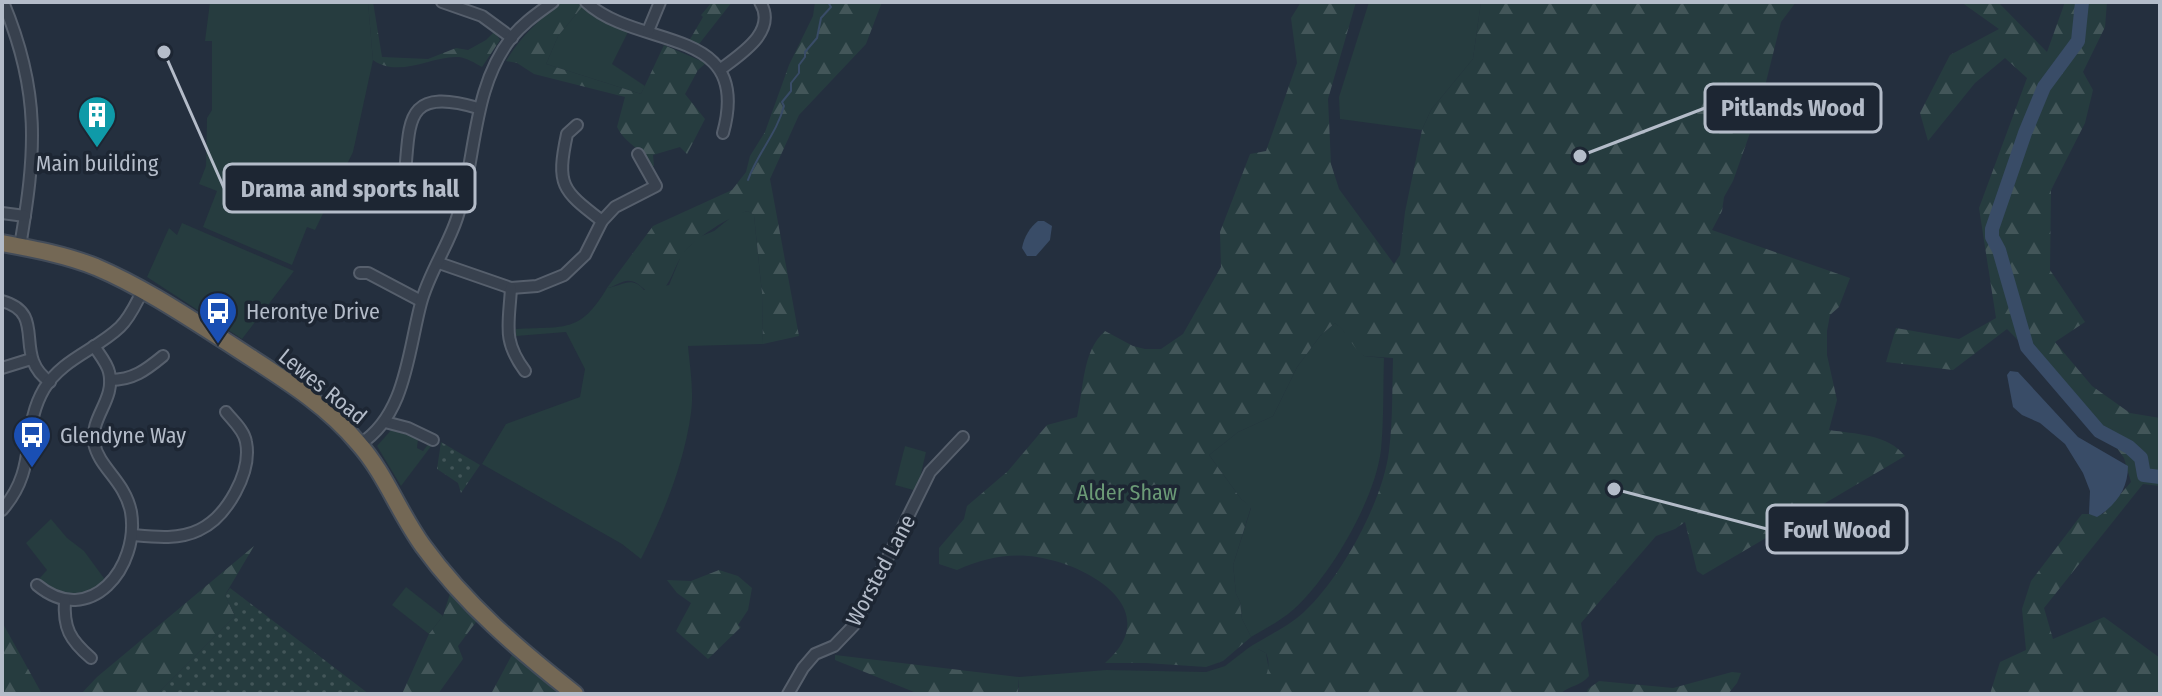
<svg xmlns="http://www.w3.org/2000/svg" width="2162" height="696" viewBox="0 0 2162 696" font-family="'Fira Sans Condensed',sans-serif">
  <defs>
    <pattern id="forest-firs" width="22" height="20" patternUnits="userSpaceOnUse" patternTransform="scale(2)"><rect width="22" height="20" fill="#263c3f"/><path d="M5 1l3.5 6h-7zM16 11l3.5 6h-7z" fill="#435659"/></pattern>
    <pattern id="garden-dots" width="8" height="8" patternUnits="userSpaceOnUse" patternTransform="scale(2)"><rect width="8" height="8" fill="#263c3f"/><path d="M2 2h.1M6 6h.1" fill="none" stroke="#435659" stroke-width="1.8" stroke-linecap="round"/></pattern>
  </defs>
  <rect width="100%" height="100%" fill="#242f3e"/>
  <g fill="#263c3f">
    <polygon points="210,2 368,2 373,60 353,152 315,230 307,227 292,265 203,227 217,191 199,184 206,166 207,118 212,110 212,41 205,41"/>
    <polygon points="1369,2 1481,2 1473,59 1431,110 1422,130 1340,119 1339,97"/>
    <polygon points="582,7 628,32 612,64 645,86 641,94 546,64 558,36"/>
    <path d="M 748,211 L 754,215 L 762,293 L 763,344 L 688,346 C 690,367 694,392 691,413 C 684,464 664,513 641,559 L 622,544 L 482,464 L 506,424 L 580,397 L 585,369 L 566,332 L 516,336 L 516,329 C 564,326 580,334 607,288 C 622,286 632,275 644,290 L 669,285 L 682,253 L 699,237 L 714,231 L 735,214 Z"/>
    <polygon points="182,223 294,271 242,339 147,277 169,228 177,235"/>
    <path d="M 1335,323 C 1348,332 1353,345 1364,356 L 1384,358 C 1383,388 1384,420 1381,450 C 1375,500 1330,577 1293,610 C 1280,621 1265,629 1251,637 L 1242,619 L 1240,602 L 1236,594 L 1233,565 L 1251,508 L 1241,499 L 1209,455 L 1238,432 L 1273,416 L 1297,367 L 1320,336 Z"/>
    <polygon points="393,428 418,439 417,448 423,451 429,443 432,445 401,486 377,446"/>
    <polygon points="905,446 926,452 917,491 895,485"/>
    <path d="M 51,519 L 67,538 L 84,551 L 106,581 C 84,598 60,597 39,579 L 47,570 L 26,543 Z"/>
    <polygon points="406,587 443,616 429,634 392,605"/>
    <polygon points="1247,649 1258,649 1266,653 1269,670 1260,694 1019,694 1019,677 1106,670 1206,672 1225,666"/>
  </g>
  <g fill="url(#forest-firs)">
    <path d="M 368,2 L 373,2 L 382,57 L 428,59 L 456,48 L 468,50 L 486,40 L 495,31 L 500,40 L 482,67 C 475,63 467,58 459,57 C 432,55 400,79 373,60 Z"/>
    <path d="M 562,2 L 577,2 L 582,7 L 558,36 L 546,64 L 641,94 L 664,45 L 706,63 L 698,70 L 685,94 L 705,119 L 687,154 L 680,147 L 653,155 L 654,166 L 646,167 C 639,142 628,148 617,127 L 625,97 L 534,74 L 517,63 L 506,61 C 521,36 539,20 562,2 Z"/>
    <polygon points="712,2 732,2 699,44 689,41 703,17 701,15"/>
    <path d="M 815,2 L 882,2 L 866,44 L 799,115 L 770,179 L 799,336 L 763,344 L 762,293 L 754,215 L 748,211 C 733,214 690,241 682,255 C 672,271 671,286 655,297 C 645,293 639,279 626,281 C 619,282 614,287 607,288 L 653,226 L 732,190 L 746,172 L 750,156 L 765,132 L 789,65 L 813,16 Z"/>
    <path d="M 1301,2 L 1356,2 L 1328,99 L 1331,164 L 1339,189 L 1394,264 L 1400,255 L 1405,212 L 1422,130 L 1431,110 L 1473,59 L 1481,2 L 1796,2 L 1781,22 L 1761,102 L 1733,181 L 1724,197 L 1722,211 L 1712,230 L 1850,278 L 1839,307 L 1830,315 L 1827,331 L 1827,355 L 1837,400 L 1829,430 C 1855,434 1888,434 1905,456 L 1703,575 L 1697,571 L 1685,522 L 1675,529 L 1656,536 L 1581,623 L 1589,676 C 1581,686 1570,685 1560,694 L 1260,694 C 1263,678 1273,669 1266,653 L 1258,649 L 1247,649 C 1265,637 1288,627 1304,612 C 1341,578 1383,501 1389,451 C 1393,420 1392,389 1393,358 L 1364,356 C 1351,347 1348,332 1335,323 L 1320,336 L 1297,367 L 1273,416 L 1238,432 L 1209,455 L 1241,499 L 1251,507 L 1233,565 L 1236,594 L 1240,602 L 1242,619 L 1251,637 L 1223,661 L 1206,667 L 1146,663 L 1105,663 C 1169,607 1081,560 1028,556 C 1002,554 980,560 957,570 L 939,564 L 939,548 L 964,519 L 967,506 L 1008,471 L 1047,425 L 1077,417 C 1084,388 1082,351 1105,331 L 1133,346 L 1145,349 L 1161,349 L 1183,334 L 1221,267 L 1220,232 L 1250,154 L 1266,151 L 1297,63 L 1291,18 Z"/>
    <polygon points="1961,2 1998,2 2047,52 2065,2 2107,2 2105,27 2083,72 2093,90 2085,123 2051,190 2050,270 2085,322 2055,342 2092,386 2130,413 2160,418 2160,486 2143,484 2044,608 2053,639 2104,617 2160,658 2159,694 1990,694 2000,662 2026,650 2022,609 2031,581 2082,514 2103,514 2131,482 2124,458 2100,424 2007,329 1953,370 1886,362 1896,328 1959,339 1996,318 1979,208 2027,78 2005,58 1975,83 1928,141 1920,113 1950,55 1999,29"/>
    <polygon points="254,546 225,595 235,616 157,694 81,694 97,677"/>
    <polygon points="719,570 738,576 752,588 748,610 738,625 741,627 708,659 676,631 691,603 677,593 667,580 691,581"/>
    <polygon points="452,587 479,618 458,646 463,659 438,694 402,694 429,634 443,616"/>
    <polygon points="2,622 42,694 2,694"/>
    <polygon points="513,653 562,694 491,694"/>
    <polygon points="835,655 1019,677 1018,694 919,694 835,660"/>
    <polygon points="1732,672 1741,673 1737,683 1728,694 1586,694 1588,689 1599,681 1673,688"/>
  </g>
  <g fill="url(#garden-dots)">
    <polygon points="441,442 480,465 461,493 458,483 437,469"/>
    <polygon points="230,588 369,694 157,694 235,616 225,595"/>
  </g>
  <g fill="#394c67">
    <path d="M 1038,221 L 1044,221 L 1052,226 L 1050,240 L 1036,256 L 1027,256 L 1022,248 C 1024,237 1030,227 1038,221 Z"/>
    <path d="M 2010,371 L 2018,372 L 2078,437 L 2128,466 C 2128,489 2116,505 2097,517 L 2089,514 L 2090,491 L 2083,473 L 2065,444 L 2040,423 L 2022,415 L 2013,407 L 2007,375 Z"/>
  </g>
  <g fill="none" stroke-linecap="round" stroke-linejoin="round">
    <path stroke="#394c67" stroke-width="2" d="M 748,180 C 757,154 777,133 784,106 L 782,102 L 791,91 L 791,83 L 799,73 L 799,65 L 805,57 L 805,52 L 817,38 L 821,18 L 831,7 L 828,2"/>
    <polyline stroke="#394c67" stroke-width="14" points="2082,2 2078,41 2044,87 2025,133 1992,229 1992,237 1999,250 2027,347 2099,431 2129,447 2141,458 2144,475 2160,477"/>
    <g stroke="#565f6c" stroke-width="14">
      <g id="minor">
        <path d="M 3,2 C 41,92 36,153 20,246"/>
        <polyline points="442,2 482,16 512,38"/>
        <path d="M 586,2 C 639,51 753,24 723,133"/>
        <polyline points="648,31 660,2"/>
        <path d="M 721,69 C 741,54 778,31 760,2"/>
        <path d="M 577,125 L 567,134 C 556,186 562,190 602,221"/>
        <path d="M 403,190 C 412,129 397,84 478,108"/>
        <polyline points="2,213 25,216"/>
        <polyline points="439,263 511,288 537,286 564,275 585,255 602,221 615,207 656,186 638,154"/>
        <polyline points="360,273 368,273 421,301"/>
        <path d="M 511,288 C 509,325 502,340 525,371"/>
        <path d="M 2,301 C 49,314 11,355 50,382"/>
        <polyline points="2,368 31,359"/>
        <path d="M 110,380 C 133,380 146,370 163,356"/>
        <polyline points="385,422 408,428 433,440"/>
        <path d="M 360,444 C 406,415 408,351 421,303 C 428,275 448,246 457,218 C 477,158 471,90 511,38 C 523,23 538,13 553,2"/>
        <path d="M 2,510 C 39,468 20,430 44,389 C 62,359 96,350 120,327 C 131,316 136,303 143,290"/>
        <path d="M 132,535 C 154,537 179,540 199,530 C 227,517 252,472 246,442 C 244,430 233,421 226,412"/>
        <path d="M 37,585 C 90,629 140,567 131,512 C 125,481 99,468 94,443 C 90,417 116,399 109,372 C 107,363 99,354 94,346"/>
        <path d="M 65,600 C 63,628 70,640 91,658"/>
        <polyline points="788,694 803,668 815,654 834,646 855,624 930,472 963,437"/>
      </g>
    </g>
    <g stroke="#434c59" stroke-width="20">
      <path id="highway" d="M 2,243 C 34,249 66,255 96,267 C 145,288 189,318 233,346 C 277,375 324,402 358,443 C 385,473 399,513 423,546 C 465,604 519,650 575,694"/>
    </g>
    <use href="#minor" stroke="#38414e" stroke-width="10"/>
    <use href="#highway" stroke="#746855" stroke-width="16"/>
  </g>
  <defs>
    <g id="building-pin" transform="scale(2)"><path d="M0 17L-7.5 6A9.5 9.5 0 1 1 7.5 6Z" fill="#0f9aa8" stroke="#1d2633"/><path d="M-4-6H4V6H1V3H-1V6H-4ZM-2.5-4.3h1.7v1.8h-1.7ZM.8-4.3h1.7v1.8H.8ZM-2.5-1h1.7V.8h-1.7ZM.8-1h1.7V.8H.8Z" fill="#fff"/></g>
    <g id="bus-pin" transform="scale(2)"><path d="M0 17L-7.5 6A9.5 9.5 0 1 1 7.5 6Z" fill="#1a4fb4" stroke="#1d2633"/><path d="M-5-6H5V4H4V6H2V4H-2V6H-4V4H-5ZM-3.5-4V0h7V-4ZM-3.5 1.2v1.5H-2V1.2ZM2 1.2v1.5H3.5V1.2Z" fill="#fff"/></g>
  </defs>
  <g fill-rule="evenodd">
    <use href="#building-pin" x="97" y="115"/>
    <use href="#bus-pin" x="218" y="311"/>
    <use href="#bus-pin" x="32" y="435"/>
  </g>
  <g text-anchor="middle" stroke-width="7" stroke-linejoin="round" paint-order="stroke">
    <g font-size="22" fill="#b4bcc9" stroke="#1d2633" text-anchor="start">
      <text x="97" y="171" text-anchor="middle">Main building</text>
      <text x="246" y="319">Herontye Drive</text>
      <text x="60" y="443">Glendyne Way</text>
    </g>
    <g font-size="22" fill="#b4bcc9" stroke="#1d2633">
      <text transform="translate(323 386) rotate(39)" y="8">Lewes Road</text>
      <text transform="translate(880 570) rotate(-62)" y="8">Worsted Lane</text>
    </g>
    <g font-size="22" fill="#6b9a76" stroke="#1d2633">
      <text x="1127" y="500">Alder Shaw</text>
    </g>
  </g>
  <path fill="none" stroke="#b4bcc9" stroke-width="3" d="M1580 156L1705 108M164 52L224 188M1614 489L1767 529"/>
  <g fill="#b4bcc9" stroke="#1d2633" stroke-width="3">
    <circle cx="1580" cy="156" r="8"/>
    <circle cx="164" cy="52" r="8"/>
    <circle cx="1614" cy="489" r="8"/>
  </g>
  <g fill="#1d2633" stroke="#b4bcc9" stroke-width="3">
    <rect x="1705" y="84" width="176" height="48" rx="8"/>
    <rect x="224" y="164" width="251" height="48" rx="8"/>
    <rect x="1767" y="505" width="140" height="48" rx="8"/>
  </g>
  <g font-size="24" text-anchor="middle" font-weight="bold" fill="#b4bcc9">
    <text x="1793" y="116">Pitlands Wood</text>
    <text x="350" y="197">Drama and sports hall</text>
    <text x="1837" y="538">Fowl Wood</text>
  </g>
  <rect width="2162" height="696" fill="none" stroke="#b4bcc9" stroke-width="8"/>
</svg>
